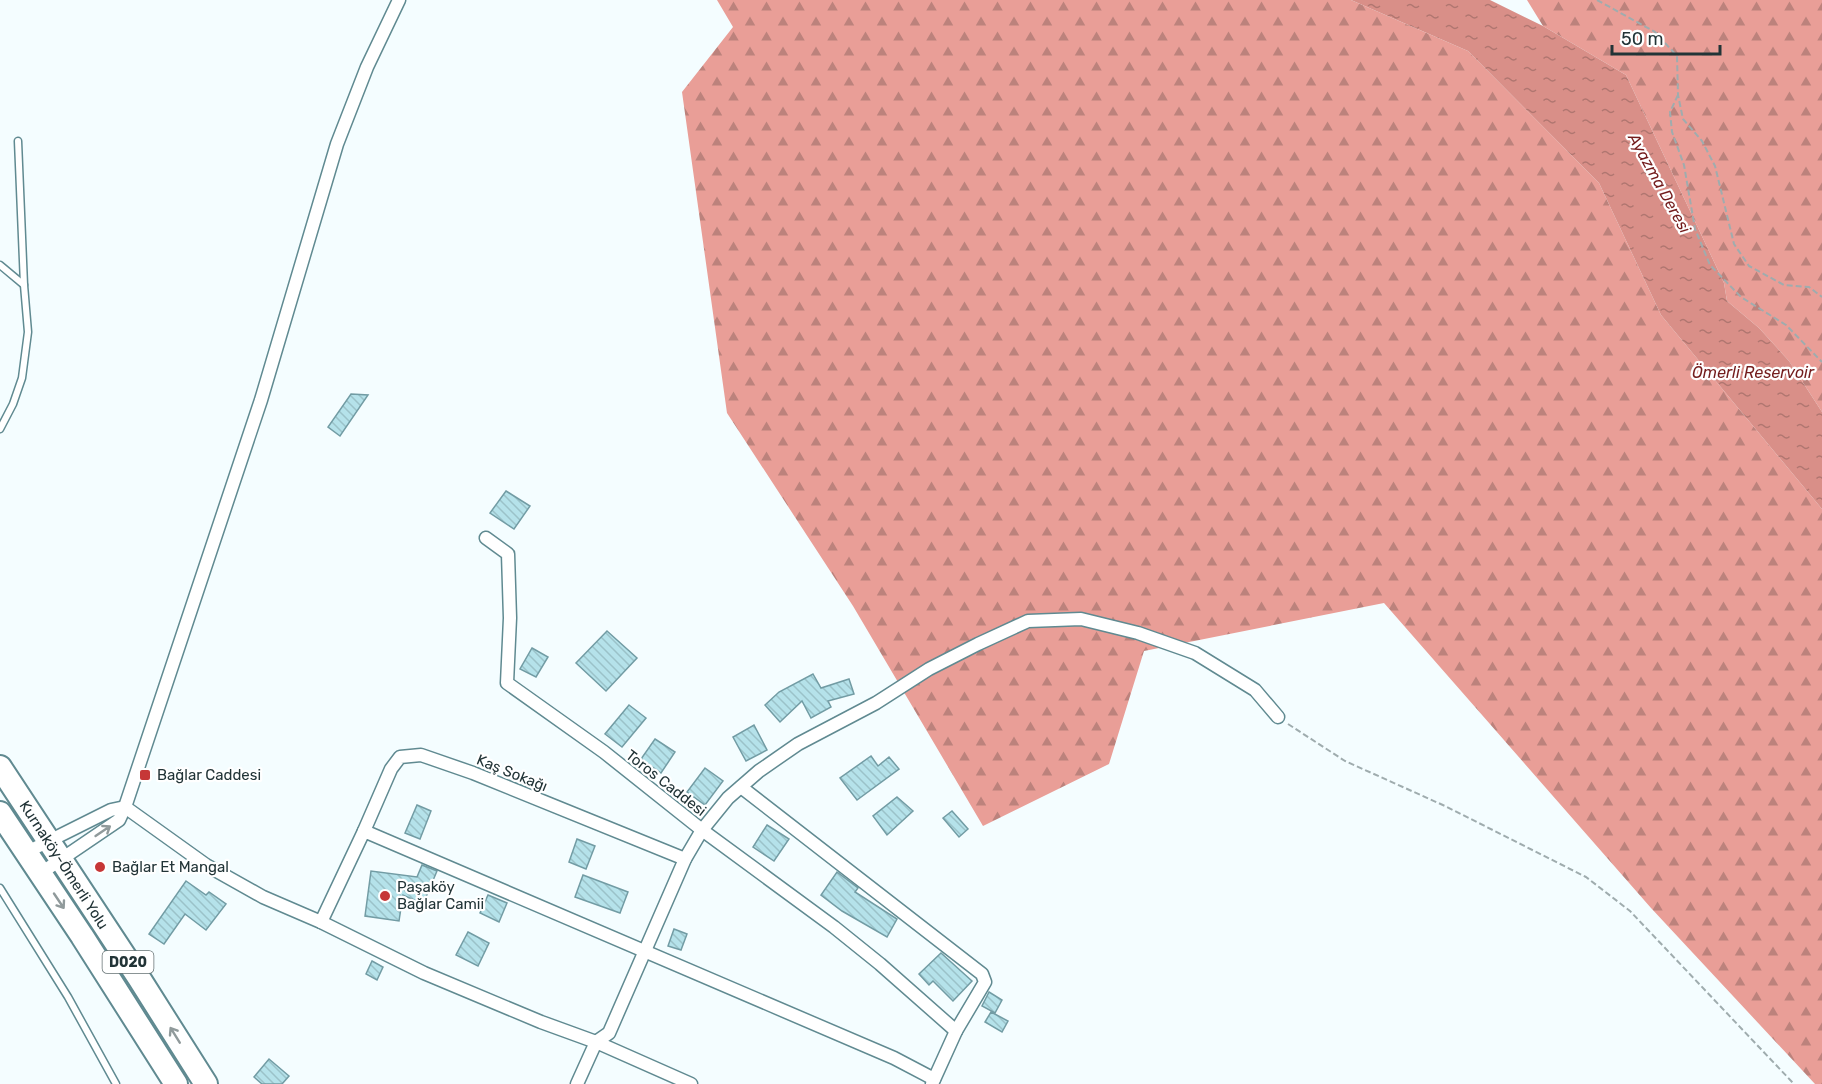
<svg xmlns="http://www.w3.org/2000/svg" width="1822" height="1084" viewBox="0 0 1822 1084" font-family="Rubik,sans-serif">
  <defs>
    <pattern id="forest-firs" width="22" height="20" patternUnits="userSpaceOnUse" patternTransform="scale(1.5)"><rect width="22" height="20" fill="#e99e97"/><path d="M5 1l3.5 6h-7zM16 11l3.5 6h-7z" fill="#bc827c"/></pattern>
    <pattern id="water-ripples" width="26" height="14" patternUnits="userSpaceOnUse" patternTransform="scale(1.5)"><rect width="26" height="14" fill="#d98f88"/><path d="M2 4q2-2 4 0t4 0M15 11q2-2 4 0t4 0" fill="none" stroke="#b07670"/></pattern>
    <pattern id="building-back-hatch" width="6" height="6" patternUnits="userSpaceOnUse" patternTransform="scale(1.5)"><rect width="6" height="6" fill="#b5e2ea"/><path d="M-1 5l2 2M0 0l6 6M5-1l2 2" fill="none" stroke="#9bc2c9"/></pattern>
  </defs>
  <rect width="100%" height="100%" fill="#f4fdff"/>
  <g fill="url(#forest-firs)">
    <polygon points="717,0 1351,0 1468,51 1599,183 1661,315 1822,509 1822,1084 1815,1084 1651,908 1384,603 1144,651 1109,764 983,826 853,606 727,413 682,92 733,27"/>
    <polygon points="1527,0 1822,0 1822,412 1789,361 1759,328 1727,301 1724,283 1626,75 1543,26"/>
  </g>
  <polygon fill="url(#water-ripples)" points="1351,0 1490,0 1543,26 1626,75 1724,283 1727,301 1759,328 1789,361 1822,412 1822,509 1661,315 1599,183 1468,51"/>
  <g fill="url(#building-back-hatch)" stroke="#729ca4" stroke-width="1.5">
    <polygon points="351,394 368,395 340,436 328,427"/>
    <polygon points="506,491 530,506 514,529 490,513"/>
    <polygon points="607,631 637,658 606,691 576,663"/>
    <polygon points="532,648 548,657 536,677 520,669"/>
    <polygon points="813,674 821,688 849,679 854,694 828,701 831,707 811,718 802,701 780,722 765,705 779,692"/>
    <polygon points="629,705 646,718 622,747 605,734"/>
    <polygon points="754,725 767,750 746,761 733,737"/>
    <polygon points="655,739 675,752 661,773 641,759"/>
    <polygon points="871,756 878,766 889,757 899,769 857,800 840,778"/>
    <polygon points="705,768 723,781 705,805 687,792"/>
    <polygon points="897,797 913,811 887,835 873,816"/>
    <polygon points="417,805 431,811 420,839 405,833"/>
    <polygon points="952,811 968,829 959,837 943,818"/>
    <polygon points="767,825 789,839 774,861 753,847"/>
    <polygon points="577,839 595,846 586,869 569,862"/>
    <polygon points="422,865 437,871 423,904 403,895 399,921 365,916 371,871 417,877"/>
    <polygon points="837,872 858,888 855,892 897,919 887,937 842,911 821,895"/>
    <polygon points="583,875 628,892 620,913 575,897"/>
    <polygon points="186,881 206,895 209,892 226,904 206,930 185,914 164,944 149,934"/>
    <polygon points="488,895 507,903 499,922 480,913"/>
    <polygon points="674,929 687,934 681,950 668,946"/>
    <polygon points="468,932 489,943 478,966 456,955"/>
    <polygon points="941,953 972,981 953,1001 933,981 929,985 919,974"/>
    <polygon points="372,961 383,967 377,980 366,974"/>
    <polygon points="989,992 1002,1000 995,1013 982,1006"/>
    <polygon points="991,1012 1008,1021 1002,1032 985,1022"/>
    <polygon points="269,1059 289,1076 282,1084 262,1084 254,1077"/>
  </g>
  <g fill="none" stroke-linecap="round" stroke-linejoin="round">
    <g stroke="#608a91" stroke-width="9">
      <g id="lane">
        <polyline points="0,265 24,285"/>
        <polyline points="0,429 13,404 22,378 28,332 24,285 18,141"/>
        <polyline points="0,888 68,997 116,1084"/>
      </g>
    </g>
    <g stroke="#608a91" stroke-width="15">
      <g id="street">
        <polyline points="486,538 508,554 510,618 507,683 604,752 702,830 834,927 880,964 956,1031"/>
        <polyline points="741,787 982,974 985,982 956,1031 932,1084"/>
        <polyline points="364,831 391,769 400,757 421,755 473,773 685,859"/>
        <polyline points="27,852 111,810 125,807 206,865 263,897 321,922 424,973 541,1022 596,1042 691,1084"/>
        <polyline points="41,873 119,820 125,807 261,400 337,144 367,67 399,0"/>
        <polyline points="321,922 364,831 894,1058 934,1079"/>
        <polyline points="577,1084 596,1042 609,1033 685,859 702,830 728,798 759,771 798,744 876,703 929,669 978,644 1028,621 1081,619 1138,633 1195,653 1255,690 1278,717"/>
      </g>
    </g>
    <g stroke="#608a91" stroke-width="26">
      <g id="highway">
        <polyline points="0,767 139,978 206,1084"/>
        <polyline points="0,813 82,936 176,1084"/>
      </g>
    </g>
    <g stroke="#9facae" stroke-width="2" stroke-dasharray="6 3" stroke-linecap="butt">
      <polyline points="1597,0 1655,32 1677,56 1678,95 1683,119 1702,141 1715,166 1734,244 1749,266 1784,285 1809,287 1822,297"/>
      <polyline points="1678,95 1670,112 1672,132 1684,165 1695,229 1710,265 1741,297 1786,325 1822,362"/>
      <polyline points="1288,724 1345,761 1445,806 1586,877 1630,911 1794,1084"/>
    </g>
    <use href="#lane" stroke="#fff" stroke-width="6"/>
    <use href="#street" stroke="#fff" stroke-width="12"/>
    <use href="#highway" stroke="#fff" stroke-width="22"/>
  </g>
  <defs><path id="oneway-shaft" d="M-6 0H5M1.5-3L5.5 0L1.5 3" fill="none" stroke-width="1.6" stroke-linecap="round" stroke-linejoin="round" transform="scale(1.5)"/></defs>
  <g stroke="#909a9b">
    <use href="#oneway-shaft" transform="translate(103 831) rotate(-34)"/>
    <use href="#oneway-shaft" transform="translate(59 901) rotate(56)"/>
    <use href="#oneway-shaft" transform="translate(175 1035) rotate(-122)"/>
  </g>
  <g fill="#c63737" stroke="#fff" stroke-width="2">
    <rect x="139" y="769" width="12" height="12" rx="3"/>
    <circle cx="100" cy="867" r="6"/>
    <circle cx="385" cy="896" r="6"/>
  </g>
  <g text-anchor="middle" stroke-width="4.5" stroke-linejoin="round" paint-order="stroke">
    <rect fill="#fff" stroke="#647173" stroke-width="1.5" x="102.5" y="951" width="51" height="22" rx="4.5"/>
    <g font-size="14" font-weight="bold" fill="#223437">
      <text x="128" y="967">D020</text>
    </g>
    <g font-size="15" fill="#223437" stroke="#fff">
      <text transform="translate(512 773) rotate(22)" y="5">Kaş Sokağı</text>
      <text transform="translate(666 783) rotate(38)" y="5">Toros Caddesi</text>
      <text transform="translate(64 865) rotate(57)" y="5">Kurnaköy-Ömerli Yolu</text>
    </g>
    <g font-size="15" fill="#223437" stroke="#fff" text-anchor="start">
      <text x="157" y="780">Bağlar Caddesi</text>
      <text x="112" y="872">Bağlar Et Mangal</text>
      <text x="397" y="892">Paşaköy<tspan x="397" dy="17">Bağlar Camii</tspan></text>
    </g>
    <g font-size="16" font-style="italic" fill="#731c1c" stroke="#fff">
      <text transform="translate(1660 183) rotate(61)" y="6">Ayazma Deresi</text>
      <text x="1753" y="378">Ömerli Reservoir</text>
    </g>
  </g>
  <path d="M1612 45v9h108v-9" fill="none" stroke="#223437" stroke-width="3"/>
  <text x="1621" y="45" font-size="18" fill="#223437" stroke="#ffffff" stroke-width="4.5" paint-order="stroke">50 m</text>
</svg>
